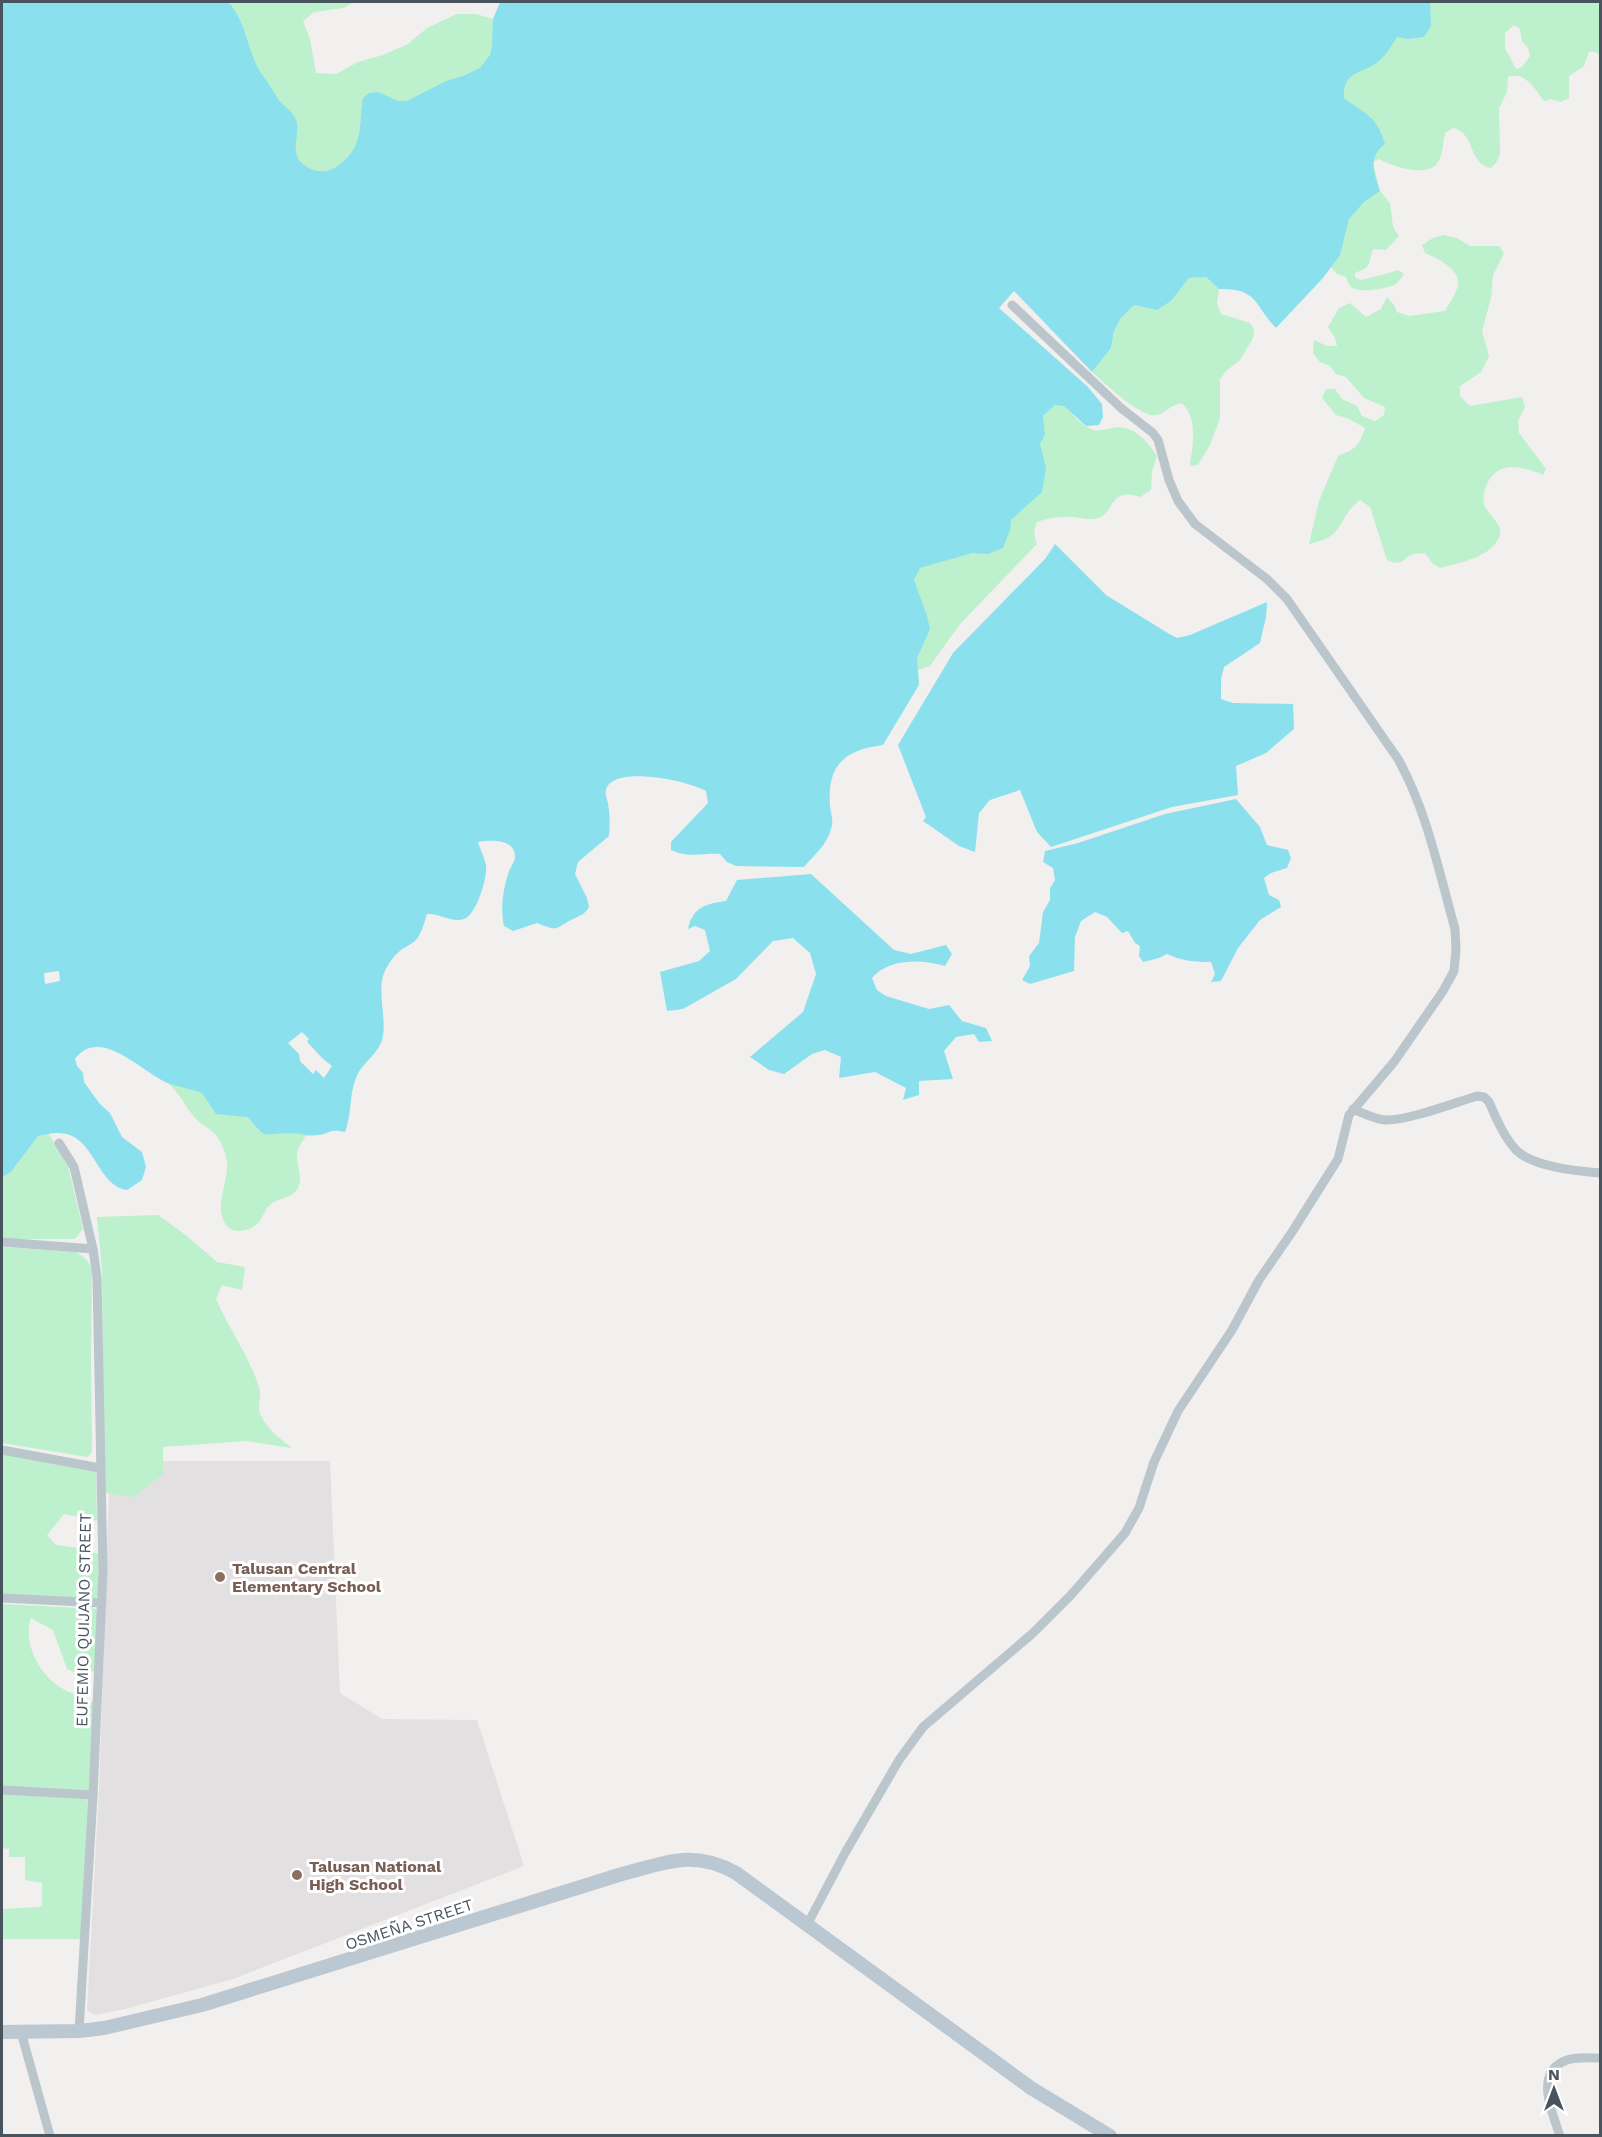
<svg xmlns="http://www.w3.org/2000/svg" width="1602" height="2137" viewBox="0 0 1602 2137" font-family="'Work Sans',sans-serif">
  <rect width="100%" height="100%" fill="#f2efef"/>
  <polygon fill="#e3e0e1" points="110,1461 330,1461 340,1693 382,1719 477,1720 524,1866 233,1979 125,2009 95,2015 87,2010 99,1790"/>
  <g fill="#bdf0cc" fill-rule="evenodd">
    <polygon points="71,2 354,2 344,8 314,12 303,21 310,39 316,73 336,74 358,62 383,55 408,44 427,28 457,14 476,14 493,19 502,18 507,20 414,246"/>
    <path d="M 1430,2 L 1600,2 L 1600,56 L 1595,52 L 1589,52 L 1584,66 L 1569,76 L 1569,98 L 1561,102 L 1551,99 L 1544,101 C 1535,89 1525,71 1508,77 L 1507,92 L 1499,108 L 1500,154 L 1496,163 L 1491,168 C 1468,164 1475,132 1453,128 L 1445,133 C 1443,142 1443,155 1438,162 C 1428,179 1392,166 1379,159 L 1373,162 L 1380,191 L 1390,203 L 1393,227 L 1399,236 L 1386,250 L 1373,249 C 1368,264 1372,267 1355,273 L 1355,277 L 1361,280 C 1374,277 1386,274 1398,270 L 1404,274 C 1401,278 1398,283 1394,285 C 1385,289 1358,294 1350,286 C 1350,286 1346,278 1346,277 L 1337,274 L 1331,267 L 1355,106 L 1324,85 L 1430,10 ZM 1514,25 L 1520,29 L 1522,41 L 1528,48 L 1530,56 L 1522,67 L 1516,69 L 1505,48 L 1505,33 Z"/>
    <path d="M 1443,235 L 1457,238 L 1470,246 L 1499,246 L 1504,253 L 1493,275 L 1491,298 L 1482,331 L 1489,356 L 1481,372 L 1460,386 L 1460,396 L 1470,406 L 1522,397 L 1525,407 L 1518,421 L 1519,433 L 1546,469 L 1543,475 C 1518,464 1491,460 1484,494 C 1479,512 1504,521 1500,535 C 1493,557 1459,563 1440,568 L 1433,564 L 1425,553 C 1421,554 1418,553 1414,554 C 1402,557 1404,568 1387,560 L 1370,507 L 1360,500 C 1336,518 1347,537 1309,544 L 1319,501 L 1338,456 C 1356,449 1359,446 1365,428 L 1349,419 L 1336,415 L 1322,398 L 1326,389 L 1335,389 L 1342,399 L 1357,406 L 1362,416 L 1375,421 L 1384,415 L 1385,407 L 1364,398 L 1346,377 L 1336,374 L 1330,366 L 1320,362 L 1313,353 L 1314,340 L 1327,346 L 1337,346 L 1335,338 L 1328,327 L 1339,308 L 1350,303 L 1366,317 L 1381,309 L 1387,297 L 1394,305 L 1397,312 L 1409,316 L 1445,311 C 1449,304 1454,297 1457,289 C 1464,271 1439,259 1425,253 L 1422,245 L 1433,238 Z"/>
    <path d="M 1206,277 L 1219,289 L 1217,303 L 1221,314 L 1250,323 L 1254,329 L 1253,338 L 1240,360 L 1226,371 L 1220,379 L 1220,418 L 1210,445 L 1198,465 L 1191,466 C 1189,460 1191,458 1192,452 C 1194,436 1195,413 1181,403 C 1169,406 1164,414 1157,415 C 1141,419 1104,382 1092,372 L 1111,348 L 1114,331 L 1121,318 L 1134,305 L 1157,310 L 1171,301 L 1189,278 Z"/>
    <path d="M 1055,405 L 1064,405 C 1072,414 1082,426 1093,430 C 1099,432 1106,429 1112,428 C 1132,423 1148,441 1157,456 L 1152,472 L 1151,490 L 1140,497 C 1109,486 1114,514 1098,518 C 1088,521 1075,516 1065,517 C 1056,517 1045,519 1037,522 C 1033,530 1034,535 1037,544 L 960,624 L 930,666 L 918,670 L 919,685 L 778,671 L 1045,434 L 1043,416 Z"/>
    <path d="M 149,1046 L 220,1106 L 338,1130 L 332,1129 L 320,1135 L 305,1136 C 303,1143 296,1148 297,1157 C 297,1167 303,1178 298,1188 C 292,1199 280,1197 271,1204 C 264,1209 264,1217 258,1223 C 250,1231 234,1235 226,1225 C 214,1208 227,1185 227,1167 C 228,1157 221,1140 214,1133 C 209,1127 201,1125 196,1119 C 186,1108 179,1092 168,1083 C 157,1073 141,1066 129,1058 Z"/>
    <polygon points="49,1134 68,1166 83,1229 75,1239 4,1239 2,1237 2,1177 11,1172 38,1136"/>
    <path d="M 158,1215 L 187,1236 L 217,1262 L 245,1267 L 242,1290 L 222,1285 L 216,1299 C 229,1329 249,1356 259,1387 C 262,1395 257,1406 260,1414 C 267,1429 279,1438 292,1448 L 246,1441 L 163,1447 L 163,1474 L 134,1497 L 104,1493 L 102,1270 L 97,1217 Z"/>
    <polygon points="2,1247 76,1252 85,1258 92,1268 91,1361 92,1449 91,1454 87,1457 2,1443"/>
    <polygon points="2,1454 96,1471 97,1521 64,1514 47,1535 56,1545 80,1548 99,1554 98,1597 91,1599 2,1594"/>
    <path d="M 2,1604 L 98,1609 L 96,1671 L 76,1673 L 67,1669 L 53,1630 L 31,1618 C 23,1643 38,1673 60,1687 C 70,1694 84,1698 95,1703 L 92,1791 L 2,1786 Z"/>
    <polygon points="2,1794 87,1799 90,1807 81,1939 2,1939 2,1909 40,1907 42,1905 42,1883 25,1880 25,1857 9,1857 9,1849 2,1848"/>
  </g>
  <g fill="#8ae1ed">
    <path d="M 2,2 L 228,2 C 247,21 247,54 263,76 C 269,83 273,91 278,99 C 283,106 293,111 296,120 C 300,131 293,145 297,156 C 300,164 311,171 319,171 C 329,172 336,168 344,161 C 364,143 359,122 363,98 L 369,93 L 378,92 L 398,101 L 407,101 L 446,81 L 463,76 L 480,68 L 490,55 L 492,46 L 493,19 L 500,2 L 1430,2 L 1431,26 L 1424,37 L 1408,39 L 1397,37 C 1392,45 1387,54 1380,60 C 1364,75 1342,69 1344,98 C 1365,114 1377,116 1385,144 C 1367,158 1374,173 1380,191 L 1364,202 L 1349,219 L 1340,255 L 1323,278 L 1276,328 C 1254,305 1258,288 1219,289 L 1206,277 L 1189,278 L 1171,301 L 1157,310 L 1134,305 L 1121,318 L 1114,331 L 1111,348 L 1092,372 L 1014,291 L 999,308 L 1088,387 L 1102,404 L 1103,417 L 1099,425 L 1086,426 L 1064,406 L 1055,405 L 1043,416 L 1045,434 L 1040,444 L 1046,468 L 1042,492 L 1011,520 L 1010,530 L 1003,548 L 988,554 L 972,553 L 920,568 L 914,580 L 927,616 L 930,629 L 917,658 L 919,685 L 883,745 C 844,750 827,765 830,806 C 831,815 834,821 831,829 C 827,845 814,855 804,867 L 736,866 L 727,862 L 720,854 C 703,853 687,858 671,850 L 671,842 L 708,803 L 706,791 C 690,781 612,764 606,790 C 605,795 607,799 608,803 C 610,815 610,825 609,836 L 578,862 L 575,874 L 587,898 L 589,907 C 584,915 581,915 573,919 C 553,929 560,932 537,923 L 513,931 L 504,926 C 500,907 503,889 509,871 C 511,867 514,862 515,858 C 516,838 490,840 478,842 C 480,849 484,857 486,865 C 488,877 476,916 464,919 C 451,923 440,913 427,914 C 424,923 422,933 416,940 C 412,944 405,947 401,950 C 393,956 386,967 383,976 C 378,996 386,1016 383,1036 C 380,1054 361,1063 356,1078 C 349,1095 352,1114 345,1132 C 327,1128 331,1134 317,1135 C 307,1136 298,1133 288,1133 C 261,1134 267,1140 248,1117 L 216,1114 L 202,1093 C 191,1089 180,1087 170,1084 C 145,1075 100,1024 75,1059 L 77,1066 L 83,1073 L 84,1082 L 100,1104 L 110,1113 L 122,1137 L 142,1152 L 146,1167 L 142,1180 L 127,1190 C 95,1185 95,1132 57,1133 C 50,1133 44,1135 38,1136 L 11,1172 L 2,1177 Z"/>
    <polygon points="1055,544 1106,595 1171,635 1177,638 1190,635 1267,602 1266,617 1260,643 1224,667 1221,679 1221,699 1233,703 1293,704 1294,729 1266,753 1236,766 1238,795 1172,807 1051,847 1037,832 1020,790 990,800 979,813 975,852 959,846 923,821 926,817 898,745 953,653 1045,559"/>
    <path d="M 1236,799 L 1260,827 L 1267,845 L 1288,850 L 1291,858 L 1287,868 L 1271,873 L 1264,878 L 1269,895 L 1279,900 L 1281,907 L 1260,920 L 1238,948 L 1221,981 L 1211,982 L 1215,974 L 1211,962 C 1196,962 1181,961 1167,954 L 1159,958 L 1143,962 L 1139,956 L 1140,946 L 1135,943 L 1128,931 L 1122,933 L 1107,917 L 1095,912 L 1081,921 L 1075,937 L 1074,971 L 1030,984 L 1022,980 L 1030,966 L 1029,956 L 1039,943 L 1043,912 L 1050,900 L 1050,888 L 1055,880 L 1053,868 L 1043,862 L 1045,851 L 1078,843 L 1165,814 Z"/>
    <path d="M 811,874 L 894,950 L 911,954 L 946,945 L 952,954 L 945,966 C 921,959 889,958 872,978 L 877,990 L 886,996 L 929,1009 L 949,1005 L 962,1021 L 986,1028 L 992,1041 L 979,1042 L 974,1034 L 956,1037 L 944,1051 L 953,1079 L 919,1081 L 919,1095 L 903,1100 L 906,1088 L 875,1072 L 839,1078 L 841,1057 L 825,1050 L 812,1054 L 784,1074 L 769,1070 L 750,1057 L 803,1012 L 816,974 L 810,953 L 793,938 L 773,941 L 736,979 L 683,1009 L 667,1011 L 660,972 L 699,961 L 710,951 L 705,930 L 695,926 L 688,929 C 693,907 705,904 726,901 L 737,880 Z"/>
  </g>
  <g fill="#f2efef">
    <polygon points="59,971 60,981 45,984 44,973"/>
    <polygon points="302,1032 309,1039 307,1041 309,1044 322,1058 332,1066 324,1078 316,1070 313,1074 300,1061 299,1054 288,1043"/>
  </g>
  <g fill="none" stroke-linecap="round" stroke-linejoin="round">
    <g stroke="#bbc5cc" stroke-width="9">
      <path d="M 1353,1109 C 1363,1113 1374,1119 1385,1120 C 1407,1121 1454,1103 1477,1096 L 1484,1097 L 1489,1102 C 1496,1118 1504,1137 1516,1150 C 1533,1167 1577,1171 1600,1173"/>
      <polyline points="59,1143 74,1167 93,1249 97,1277 103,1571 93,1795 79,2031"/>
      <polyline points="2,1242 93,1249"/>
      <polyline points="2,1450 100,1468"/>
      <polyline points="2,1598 102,1603"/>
      <polyline points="2,1790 93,1795"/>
      <path d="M 807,1925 L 845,1853 L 899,1760 L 923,1727 L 1033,1633 L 1071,1595 L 1125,1533 L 1139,1508 L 1154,1462 L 1178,1411 L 1232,1330 L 1259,1280 L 1292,1232 L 1338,1159 L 1349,1115 L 1394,1062 L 1443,991 L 1454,971 L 1456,950 L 1455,929 C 1439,872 1427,811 1398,759 L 1287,599 L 1267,579 L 1195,524 L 1178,501 L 1169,480 L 1158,440 L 1153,433 L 1121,408 L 1012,305"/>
      <polyline points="21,2032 50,2136"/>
      <path d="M 1560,2136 C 1554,2117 1536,2079 1559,2064 C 1570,2056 1588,2058 1600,2058"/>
    </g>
    <path stroke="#bbc8d1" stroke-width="14" d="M 2,2032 L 79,2031 L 104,2028 L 202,2005 L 622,1874 C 666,1863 693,1849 736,1873 L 1031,2088 L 1110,2136"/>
  </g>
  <g fill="#8d6e63" stroke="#fff" stroke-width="2">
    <circle cx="220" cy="1577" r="6"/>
    <circle cx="297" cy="1875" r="6"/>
  </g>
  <g text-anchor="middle" stroke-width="6" stroke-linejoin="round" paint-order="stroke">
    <g font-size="16" font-weight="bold" fill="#785e54" stroke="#fff" text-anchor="start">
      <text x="232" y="1574">Talusan Central<tspan x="232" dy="18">Elementary School</tspan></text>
      <text x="309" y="1872">Talusan National<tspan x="309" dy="18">High School</tspan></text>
    </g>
    <g font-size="16" fill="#47545d" stroke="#fff">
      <text transform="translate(83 1620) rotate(-89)" y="6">EUFEMIO QUIJANO STREET</text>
      <text transform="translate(409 1924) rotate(-18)" y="6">OSMEÑA STREET</text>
    </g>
  </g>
  <rect width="1602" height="2137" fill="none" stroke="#47545d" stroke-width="6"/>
  <g transform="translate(1554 2089)" stroke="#ffffff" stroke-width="4.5" paint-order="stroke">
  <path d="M0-4.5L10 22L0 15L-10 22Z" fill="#47545d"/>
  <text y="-9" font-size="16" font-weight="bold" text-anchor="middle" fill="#47545d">N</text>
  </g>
</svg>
